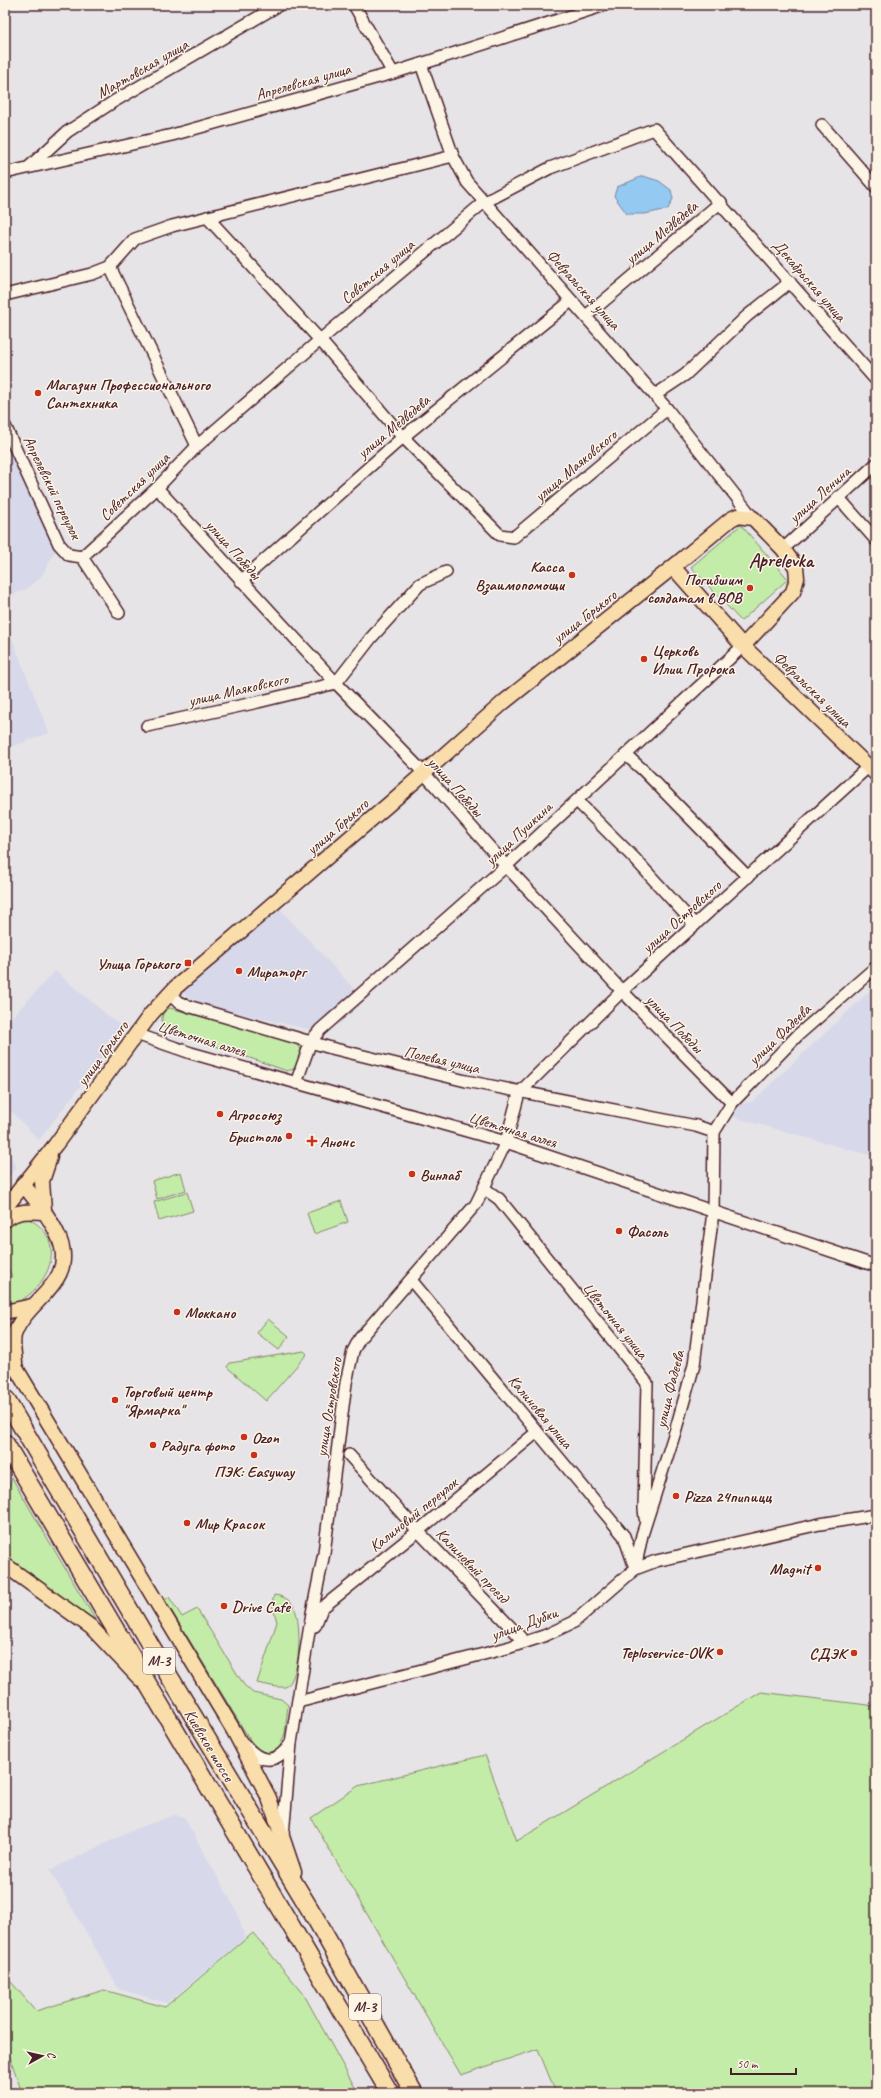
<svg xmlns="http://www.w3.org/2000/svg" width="881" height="2098" viewBox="0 0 881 2098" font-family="Caveat,sans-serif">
  <rect width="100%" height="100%" fill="#e6e4e7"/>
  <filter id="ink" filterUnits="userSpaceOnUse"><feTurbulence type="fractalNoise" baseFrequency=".025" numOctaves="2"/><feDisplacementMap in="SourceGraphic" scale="8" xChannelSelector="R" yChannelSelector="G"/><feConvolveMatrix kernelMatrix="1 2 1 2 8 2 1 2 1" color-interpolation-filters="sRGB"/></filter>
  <g filter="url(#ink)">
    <g fill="#d7d8e9">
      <polygon points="16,456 57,548 41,577 26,589 5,598 5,461"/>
      <polygon points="5,621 49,733 5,749"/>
      <polygon points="280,909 355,990 312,1030 208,1006 183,994 184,986"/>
      <polygon points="55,971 124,1029 39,1140 5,1105 5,1025"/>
      <polygon points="876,985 876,1157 733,1117 739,1105 753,1101"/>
      <polygon points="5,1149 17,1167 5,1182"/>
      <polygon points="175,1815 184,1817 237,1912 245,1939 167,2003 119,1989 50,1870 138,1828"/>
    </g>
    <g fill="#c2eca8" stroke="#86866a">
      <polygon points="741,525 788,579 741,621 691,567"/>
      <path d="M 170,1008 L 294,1042 L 301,1049 L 299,1060 L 294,1069 L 287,1071 L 164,1028 C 161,1021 161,1017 165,1010 Z"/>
      <polygon points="181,1172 186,1190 157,1199 152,1181"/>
      <polygon points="187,1192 193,1211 159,1221 154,1202"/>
      <polygon points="341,1201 348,1222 314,1234 307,1213"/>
      <path d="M 27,1218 C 62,1235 56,1271 30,1294 C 23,1300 15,1305 5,1304 L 5,1280 L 12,1276 L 5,1264 L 5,1229 L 17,1219 Z"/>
      <polygon points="268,1319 289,1336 279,1350 257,1333"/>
      <polygon points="304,1351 307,1354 266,1401 227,1367 230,1363"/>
      <polygon points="12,1478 99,1626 5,1557 5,1498"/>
      <path d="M 274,1595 C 282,1596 290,1599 294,1607 C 302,1623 301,1676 286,1687 L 277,1687 L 257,1683 L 277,1622 L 272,1604 Z"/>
      <path d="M 169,1597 L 182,1617 L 197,1609 L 244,1685 L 253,1693 L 281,1699 L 288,1705 L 285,1733 L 279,1749 C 262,1756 260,1752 250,1740 L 165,1600 Z"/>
      <polygon points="761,1692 876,1706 876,2093 556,2093 538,2049 461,2075 311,1818 358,1786 485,1755 517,1841"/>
      <polygon points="253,1933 303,1993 358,2093 22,2093 5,2043 5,1975 36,2011 104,1990 165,2007"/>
    </g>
    <polygon fill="#94c9f2" stroke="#7685a2" points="643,176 659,181 671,190 673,199 668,209 645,214 627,214 614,196 617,187"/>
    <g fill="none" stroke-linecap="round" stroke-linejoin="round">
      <g stroke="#4a1f2b" stroke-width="14">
        <g id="minor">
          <polyline points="354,5 393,73"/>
          <polyline points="421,64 453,156 467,182 667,409 753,518"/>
          <polyline points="822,125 876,187"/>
          <polyline points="29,167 67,132 113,102 279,5"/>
          <polyline points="5,173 172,135 393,73 605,5"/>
          <polyline points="207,217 320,340 403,437 500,535 514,537 667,409"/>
          <polyline points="110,267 197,446"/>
          <polyline points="5,295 92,274 110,267 135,239 172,226 453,156"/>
          <polyline points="586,316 721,202"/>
          <polyline points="655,395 685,375 747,316 790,282"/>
          <polyline points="5,426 59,544 69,555 82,557 119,613"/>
          <polyline points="157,488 336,683 423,772 506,866 622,991 732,1103"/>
          <polyline points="838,497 876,540"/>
          <polyline points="783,549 876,464"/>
          <polyline points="82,557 157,488 197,446 320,340 483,203 550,168 654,129 876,380"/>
          <polyline points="241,581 403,437 571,301"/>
          <polyline points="147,726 258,702 336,683 371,638 420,584 446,572"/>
          <polyline points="626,755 643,770 748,877"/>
          <polyline points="577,801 635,859 695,925"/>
          <polyline points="169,993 178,1002 188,1006 331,1048 466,1081 696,1126 714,1132"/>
          <polyline points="136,1034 191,1053 506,1142 876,1266"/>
          <polyline points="296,1083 311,1041 320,1030 506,866 743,646"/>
          <polyline points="485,1189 499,1199 647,1383 644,1509 645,1518"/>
          <polyline points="411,1280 624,1536 635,1568"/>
          <polyline points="349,1455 418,1531 525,1642"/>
          <polyline points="635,1569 642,1535 675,1432 694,1365 713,1212 714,1132 732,1103 798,1035 876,967"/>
          <polyline points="315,1626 322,1608 418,1531 537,1432"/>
          <polyline points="298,1702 507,1648 544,1636 574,1622 635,1569 656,1561 820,1524 876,1515"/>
          <path d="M 244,1744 C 261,1764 276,1765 291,1743"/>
          <polyline points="283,1835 291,1743 312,1613 324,1553 346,1383 353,1351 360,1338 476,1204 506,1142 519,1093 622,991 868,767"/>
        </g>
      </g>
      <g stroke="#4a1f2b" stroke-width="17">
        <g id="major">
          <polyline points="673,567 743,646 876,774"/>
          <polyline points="5,1208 56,1144 151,1014 176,987 389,804 504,702 673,567 731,519 737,516 753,518 783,549 796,567 797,578 793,592 743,646"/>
          <polyline points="44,1210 42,1181 50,1157"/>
          <path d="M 5,1220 C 17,1210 30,1211 44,1212"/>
          <polyline points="5,1312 32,1306"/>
          <polyline points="5,1350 234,1731 269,1798 294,1872"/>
          <path d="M 15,1363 C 14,1354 12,1344 14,1335 C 26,1299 78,1284 59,1238 C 51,1218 36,1201 23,1184"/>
          <polyline points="5,1565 91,1627 140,1679"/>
        </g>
      </g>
      <g stroke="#4a1f2b" stroke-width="20">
        <g id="highway">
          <polyline points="5,1398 148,1641 317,1921 414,2093"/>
          <polyline points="5,1443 390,2093"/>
        </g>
      </g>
      <use href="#minor" stroke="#fcf5e5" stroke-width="11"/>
      <use href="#major" stroke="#f9deab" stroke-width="14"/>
      <use href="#highway" stroke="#f9deab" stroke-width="17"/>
    </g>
  </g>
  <g fill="#c8321e" stroke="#fcf5e5" stroke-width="1.5">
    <circle cx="38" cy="393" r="4"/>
    <circle cx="572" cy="575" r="4"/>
    <circle cx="750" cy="588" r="4"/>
    <circle cx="644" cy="659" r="4"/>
    <rect x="184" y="959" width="8" height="8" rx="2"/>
    <circle cx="239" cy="971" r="4"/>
    <circle cx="220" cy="1114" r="4"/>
    <circle cx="289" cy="1136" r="4"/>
    <path d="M310 1135h4v4h4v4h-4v4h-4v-4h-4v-4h4z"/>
    <circle cx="412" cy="1174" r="4"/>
    <circle cx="619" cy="1231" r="4"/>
    <circle cx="177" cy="1312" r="4"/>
    <circle cx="115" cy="1400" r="4"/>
    <circle cx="244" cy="1437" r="4"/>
    <circle cx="153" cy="1445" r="4"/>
    <circle cx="254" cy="1455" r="4"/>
    <circle cx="676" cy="1496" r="4"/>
    <circle cx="187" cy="1523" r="4"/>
    <circle cx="818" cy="1568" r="4"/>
    <circle cx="224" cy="1606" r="4"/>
    <circle cx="720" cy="1652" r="4"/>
    <circle cx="854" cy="1653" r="4"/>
  </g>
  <g text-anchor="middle" stroke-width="3" stroke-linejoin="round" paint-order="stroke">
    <g fill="#fcf5e5" stroke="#7f5f63" stroke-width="1">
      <rect x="143" y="1648" width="32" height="26" rx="3"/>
      <rect x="349" y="1994" width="32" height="26" rx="3"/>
    </g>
    <g font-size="15" font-weight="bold" fill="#4a1f2b">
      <text x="159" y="1666">М-3</text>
      <text x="365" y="2012">М-3</text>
    </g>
    <g font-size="16" fill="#4a1f2b" stroke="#fcf5e5">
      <text transform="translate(142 68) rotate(-30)" y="6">Мартовская улица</text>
      <text transform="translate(303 81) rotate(-16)" y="6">Апрелевская улица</text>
      <text transform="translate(661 232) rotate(-40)" y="6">улица Медведева</text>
      <text transform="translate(377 271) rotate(-40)" y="6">Советская улица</text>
      <text transform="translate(810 280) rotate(49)" y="6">Декабрьская улица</text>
      <text transform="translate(584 289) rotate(48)" y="6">Февральская улица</text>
      <text transform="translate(393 426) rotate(-40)" y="6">улица Медведева</text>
      <text transform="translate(575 465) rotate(-40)" y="6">улица Маяковского</text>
      <text transform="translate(134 486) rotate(-44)" y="6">Советская улица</text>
      <text transform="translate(53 487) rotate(64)" y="6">Апрелевский переулок</text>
      <text transform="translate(819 494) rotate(-42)" y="6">улица Ленина</text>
      <text transform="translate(234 549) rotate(48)" y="6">улица Победы</text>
      <text transform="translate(584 616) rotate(-38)" y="6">улица Горького</text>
      <text transform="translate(238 689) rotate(-13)" y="6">улица Маяковского</text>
      <text transform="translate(813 689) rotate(44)" y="6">Февральская улица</text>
      <text transform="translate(456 786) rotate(48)" y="6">улица Победы</text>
      <text transform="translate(337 826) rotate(-41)" y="6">улица Горького</text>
      <text transform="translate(518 833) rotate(-43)" y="6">улица Пушкина</text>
      <text transform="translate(681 916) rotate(-42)" y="6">улица Островского</text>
      <text transform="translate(675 1023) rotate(46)" y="6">улица Победы</text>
      <text transform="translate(779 1034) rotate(-44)" y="6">улица Фадеева</text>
      <text transform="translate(202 1038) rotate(17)" y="6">Цветочная аллея</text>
      <text transform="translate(102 1053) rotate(-54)" y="6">улица Горького</text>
      <text transform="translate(442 1059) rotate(13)" y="6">Полевая улица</text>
      <text transform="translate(513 1129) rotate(17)" y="6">Цветочная аллея</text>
      <text transform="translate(616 1320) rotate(51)" y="6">Цветочная улица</text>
      <text transform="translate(669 1389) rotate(-76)" y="6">улица Фадеева</text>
      <text transform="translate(328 1407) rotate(-81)" y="6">улица Островского</text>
      <text transform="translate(541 1411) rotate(50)" y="6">Калиновая улица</text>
      <text transform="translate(413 1514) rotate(-39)" y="6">Калиновый переулок</text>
      <text transform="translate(473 1565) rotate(46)" y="6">Калиновый проезд</text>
      <text transform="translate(524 1623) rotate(-20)" y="6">улица Дубки</text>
      <text transform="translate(210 1745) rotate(59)" y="6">Киевское шоссе</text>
    </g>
    <g font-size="16" font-weight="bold" fill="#4a1f2b" stroke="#fcf5e5" text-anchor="start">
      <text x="46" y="390">Магазин Профессионального<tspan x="46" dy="18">Сантехника</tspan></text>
      <text x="564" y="572" text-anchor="end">Касса<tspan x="564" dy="18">Взаимопомощи</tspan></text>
      <text x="742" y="585" text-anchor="end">Погибшим<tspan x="742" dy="18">солдатам в ВОВ</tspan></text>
      <text x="652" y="656">Церковь<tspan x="652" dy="18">Илии Пророка</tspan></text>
      <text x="180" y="969" text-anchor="end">Улица Горького</text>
      <text x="247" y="977">Мираторг</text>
      <text x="228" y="1120">Агросоюз</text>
      <text x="281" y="1142" text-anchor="end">Бристоль</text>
      <text x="320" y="1147">Анонс</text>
      <text x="420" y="1180">Винлаб</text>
      <text x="627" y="1237">Фасоль</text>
      <text x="185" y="1318">Моккано</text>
      <text x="123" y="1397">Торговый центр<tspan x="123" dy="18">"Ярмарка"</tspan></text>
      <text x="252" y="1443">Ozon</text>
      <text x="161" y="1451">Радуга фото</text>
      <text x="254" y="1477" text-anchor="middle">ПЭК: Easyway</text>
      <text x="684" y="1502">Pizza 24пипицц</text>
      <text x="195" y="1529">Мир Красок</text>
      <text x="810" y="1574" text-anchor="end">Magnit</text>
      <text x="232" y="1612">Drive Cafe</text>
      <text x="712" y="1658" text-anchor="end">Teploservice-OVK</text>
      <text x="846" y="1659" text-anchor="end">СДЭК</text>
    </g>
    <g font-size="20" font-weight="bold" fill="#4a1f2b" stroke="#fcf5e5">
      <text x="781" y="567">Aprelevka</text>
    </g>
  </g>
  <rect width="881" height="2098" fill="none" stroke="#fcf5e5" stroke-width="20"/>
  <rect x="10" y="10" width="861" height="2078" fill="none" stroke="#4a1f2b" stroke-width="1.5" filter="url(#ink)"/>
  <g transform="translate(42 2056) rotate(82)" stroke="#fcf5e5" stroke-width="3" paint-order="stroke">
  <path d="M0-3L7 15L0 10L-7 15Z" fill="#4a1f2b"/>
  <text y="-6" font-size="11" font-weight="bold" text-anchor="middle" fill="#4a1f2b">С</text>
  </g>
  <path d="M731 2068v6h65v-6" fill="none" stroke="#4a1f2b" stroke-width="2"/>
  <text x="737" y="2068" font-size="12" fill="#4a1f2b" stroke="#fcf5e5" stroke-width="3" paint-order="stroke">50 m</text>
</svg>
